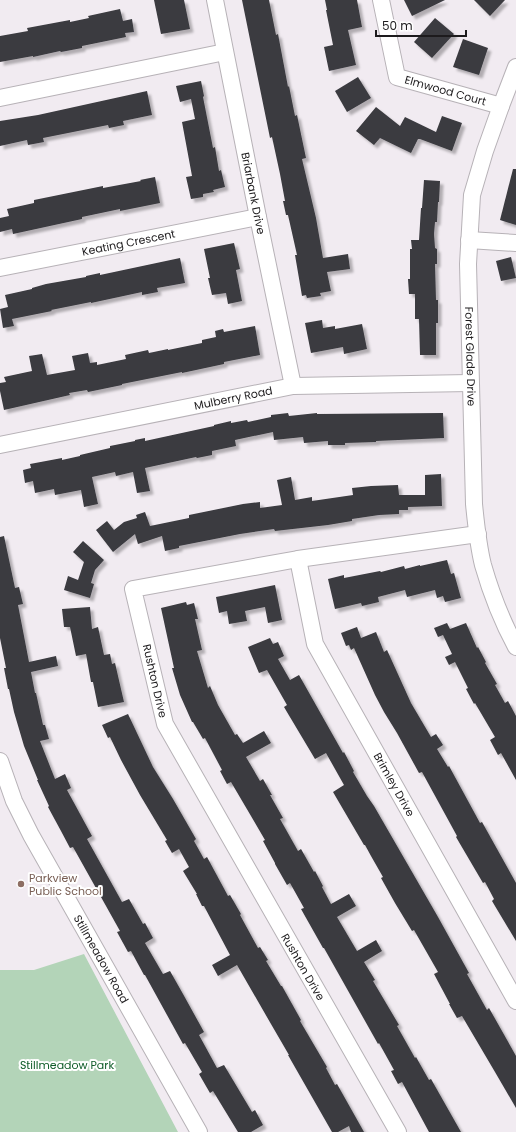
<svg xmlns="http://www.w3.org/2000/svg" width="516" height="1132" viewBox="0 0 516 1132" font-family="Poppins,sans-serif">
  <defs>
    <filter id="shadow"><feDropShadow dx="3.5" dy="3.5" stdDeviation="1" flood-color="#0004"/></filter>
  </defs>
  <rect width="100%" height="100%" fill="#f1ebf1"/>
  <polygon fill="#b3d4b8" points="84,954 178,1132 0,1132 0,970 34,970"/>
  <g fill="#3a3a3f" filter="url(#shadow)">
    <polygon points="154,0 184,0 190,29 161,34"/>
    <polygon points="242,0 269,0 276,35 278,34 288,87 289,86 295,116 297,115 306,158 302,159 316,218 323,258 348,254 350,269 327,272 331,291 320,293 321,296 307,298 306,295 302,296 295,255 297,255 288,215 286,215 283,201 285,201 280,174 272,137 270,138"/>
    <polygon points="325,0 357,0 362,27 348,30 356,65 329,71 324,47 333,45 326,10 327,10"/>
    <polygon points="404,0 445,0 412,16"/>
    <polygon points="474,0 505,0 490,16"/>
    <polygon points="120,9 123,21 132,19 134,32 125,33 126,37 82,46 82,48 61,52 60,51 33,57 33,56 0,62 0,36 28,31 27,28 70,20 70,22 89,18 88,16"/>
    <polygon points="435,18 454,34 432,58 414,42"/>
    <polygon points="463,39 488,48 479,75 453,67"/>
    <polygon points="358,77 371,98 347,112 335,91"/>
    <polygon points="201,81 204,96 203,97 213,148 215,147 219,171 221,170 225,187 213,190 214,192 203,194 203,197 191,199 186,177 192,176 182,122 195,119 191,99 180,102 176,86"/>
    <polygon points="147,91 152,115 123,121 124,125 109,128 108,125 43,138 44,142 28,145 27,140 0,146 0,121 38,115"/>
    <polygon points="376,107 400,126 405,117 436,132 442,116 462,123 452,151 420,139 418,139 411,153 380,138 374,145 356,131"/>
    <polygon points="513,169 516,169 516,225 500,220"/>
    <polygon points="155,177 160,203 120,211 120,209 82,217 82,219 13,234 12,229 0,232 0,218 9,216 7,209 34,203 34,200 103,186 103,188 141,181 140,180"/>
    <polygon points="424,180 440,181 439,202 438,202 437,222 435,222 434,234 435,248 437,249 437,264 435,264 436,300 438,300 438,323 436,323 436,355 420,355 419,319 415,319 415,294 409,294 408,279 410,279 410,249 412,249 411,240 419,240 421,208 422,208"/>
    <polygon points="234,243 240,269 236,270 242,301 228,304 226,293 212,295 208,278 210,278 204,249"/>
    <polygon points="511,257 516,278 501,281 496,261"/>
    <polygon points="180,258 185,283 157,288 158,292 142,295 142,292 91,303 91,302 51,310 52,311 12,319 14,326 3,328 0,309 8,307 5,295 32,289 32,288 46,284 86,277 86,276 100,273 100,275"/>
    <polygon points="322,320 323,328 335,326 335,329 362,324 367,349 344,354 343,347 311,353 305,323"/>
    <polygon points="255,326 260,355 224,362 224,364 182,373 182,372 122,384 122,385 88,392 87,390 69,393 70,395 4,410 0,391 0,383 6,382 4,377 32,371 29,356 42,354 47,375 75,370 72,356 88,353 90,363 97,362 97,365 126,359 125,355 148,350 149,353 168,349 168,350 202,343 202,340 216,337 215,331 223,329 224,332"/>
    <polygon points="288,413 289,416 317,413 317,414 443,413 444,438 376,441 376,442 345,443 345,445 328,445 328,441 304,443 303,437 274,440 273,432 235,440 236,446 212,451 212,455 197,458 196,457 145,468 150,491 137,493 133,472 116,476 115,472 92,477 98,504 84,507 81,490 55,495 54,489 35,493 33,481 25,483 23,470 31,468 30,464 62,458 62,460 80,456 80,455 110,448 110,446 135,441 135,440 145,438 145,441 214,426 214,425 231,421 231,423 247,420 248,422 271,417 271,415"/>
    <polygon points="441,474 442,506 408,507 408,510 399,510 399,514 379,515 352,519 352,521 328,525 275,531 274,529 240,534 179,546 179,548 165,551 162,536 138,544 135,534 113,552 96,530 107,521 114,530 124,522 137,518 136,515 145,512 150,526 189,518 189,515 243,504 260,502 260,508 282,505 277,480 291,477 295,500 312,497 312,501 353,495 352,488 371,486 398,485 399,495 425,495 425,475"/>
    <polygon points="4,536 15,588 19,587 23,604 18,605 29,662 56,656 58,666 31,672 35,693 36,693 43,725 45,725 49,739 40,741 55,779 65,774 71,788 67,790 92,836 87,839 122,902 129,899 143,924 145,923 153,938 145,943 163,974 170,971 183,994 204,1032 199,1035 217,1068 224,1065 252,1112 255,1110 263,1125 251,1132 238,1132 213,1091 210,1093 199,1074 202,1072 185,1043 183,1044 145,975 144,975 131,951 128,952 117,932 120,931 73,847 70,848 61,831 48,807 49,806 37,780 38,780 24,746 14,712 9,689 8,689 4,668 6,668 0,638 0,537"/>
    <polygon points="83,541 104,560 95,570 91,583 94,584 90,598 64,590 68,576 78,580 84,562 73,552"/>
    <polygon points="447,560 451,574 454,573 461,598 445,602 443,596 437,598 435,590 407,597 405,590 378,597 379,602 362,606 361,603 335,609 328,579 344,575 344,578 380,571 381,572 404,566 405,569 420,565 420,566"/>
    <polygon points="275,585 282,620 268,623 265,607 245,611 247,621 229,624 227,611 219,613 216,597"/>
    <polygon points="186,602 187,605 194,603 198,619 195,619 202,650 197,651 208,688 210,686 218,705 235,735 237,734 243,743 264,731 271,743 246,757 260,781 263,779 272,795 270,795 283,818 280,819 298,851 301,849 314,872 315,871 323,886 322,887 331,904 349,894 356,906 337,917 357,951 376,940 382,951 364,962 375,980 373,981 399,1025 397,1026 415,1058 416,1057 429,1080 431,1079 461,1132 429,1132 402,1082 398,1084 391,1071 394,1070 379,1043 378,1044 324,948 323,948 314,932 301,909 304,908 290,883 287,885 275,864 275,863 263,841 265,840 251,816 231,782 227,784 220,771 222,770 205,738 203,739 193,722 192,722 180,695 172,668 174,668 161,608"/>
    <polygon points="90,607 92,629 98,627 104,655 110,654 112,664 115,663 124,702 98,707 93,682 91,682 86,654 76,656 70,627 64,627 62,609"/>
    <polygon points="447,623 450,629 466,623 477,648 478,647 486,662 485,663 497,684 495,685 505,703 508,701 516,716 516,780 501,753 498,755 490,740 495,737 475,703 474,704 466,689 468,688 455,662 449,665 445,657 452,654 443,635 438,637 434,628"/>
    <polygon points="357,627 361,638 376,632 384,652 387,650 411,703 431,737 436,734 443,745 437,749 448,767 449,766 480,823 482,822 516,883 516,941 492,901 494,899 485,882 483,883 456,837 457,836 422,772 419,773 397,733 384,712 375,695 354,648 351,650 349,645 346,646 341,633"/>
    <polygon points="270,638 273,644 278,642 284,656 278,659 290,680 299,675 343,753 344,752 354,771 353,772 367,796 374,806 438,917 469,973 467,974 487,1010 489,1008 516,1056 516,1108 495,1072 462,1016 457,1018 449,1004 450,1004 434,974 438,972 414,930 412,931 395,903 381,878 383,877 371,856 365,845 364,845 333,792 344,785 326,753 315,759 284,707 287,705 267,670 259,673 248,647"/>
    <polygon points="128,714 153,767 173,799 196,839 194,841 204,859 207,857 228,896 230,895 241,914 240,915 258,948 260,947 268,960 266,961 281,986 282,986 301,1020 300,1021 327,1067 326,1068 335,1085 337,1084 364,1132 351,1132 349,1126 338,1132 332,1132 288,1055 289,1055 271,1024 237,965 218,976 212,965 230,955 204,906 202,906 196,894 197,894 183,871 189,867 179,849 172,853 165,841 167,840 140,795 121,760 110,737 108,738 102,725"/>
  </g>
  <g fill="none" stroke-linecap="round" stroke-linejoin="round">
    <g stroke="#b7b2b7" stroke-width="18">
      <g id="minor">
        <path id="s1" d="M 215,0 L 258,217 L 293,386"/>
        <path id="s2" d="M 381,0 L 397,77 L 501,106"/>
        <path id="s3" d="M 516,67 L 501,106 L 485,151 L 472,195 L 468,264 L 474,504 C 476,524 478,545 483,565 C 491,593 502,621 516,647"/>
        <polyline points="0,98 225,52"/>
        <polyline points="469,240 516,243"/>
        <path id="s4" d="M 0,268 L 258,217"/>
        <path id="s5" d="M 0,445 L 293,386 L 470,383"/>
        <path id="s6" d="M 298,559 L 315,644 L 516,1001"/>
        <path id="s7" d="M 0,761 L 14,801 L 31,835 L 199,1132"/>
        <polyline points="398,1132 165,724 133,589 298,559 478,534"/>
      </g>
    </g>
    <use href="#minor" stroke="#fff" stroke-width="16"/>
  </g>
  <circle fill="#8d6e63" stroke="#fff" stroke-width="1.5" cx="21" cy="884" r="4"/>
  <g text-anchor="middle" stroke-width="4" stroke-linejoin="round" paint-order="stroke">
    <g font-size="11" fill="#1d1b1d" stroke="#fff">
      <text dy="4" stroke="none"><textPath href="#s2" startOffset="129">Elmwood Court</textPath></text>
      <text dy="4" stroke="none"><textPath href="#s1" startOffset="197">Briarbank Drive</textPath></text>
      <text dy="4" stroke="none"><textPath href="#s4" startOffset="131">Keating Crescent</textPath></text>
      <text dy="4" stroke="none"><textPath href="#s3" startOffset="297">Forest Glade Drive</textPath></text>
      <text dy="4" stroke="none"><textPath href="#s5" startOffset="238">Mulberry Road</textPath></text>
      <text transform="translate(155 681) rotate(77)" y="4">Rushton Drive</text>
      <text dy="4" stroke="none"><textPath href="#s6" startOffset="248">Brimley Drive</textPath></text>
      <text dy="4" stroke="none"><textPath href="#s7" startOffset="223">Stillmeadow Road</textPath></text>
      <text transform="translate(303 967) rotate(60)" y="4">Rushton Drive</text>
    </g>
    <g font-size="11" fill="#785e54" stroke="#fff" text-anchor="start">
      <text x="29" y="882">Parkview<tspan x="29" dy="13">Public School</tspan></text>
    </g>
    <g font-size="11" fill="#0f5c28" stroke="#fff">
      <text x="67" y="1069">Stillmeadow Park</text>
    </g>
  </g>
  <path d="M376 30v6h90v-6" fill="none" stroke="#1d1b1d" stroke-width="2"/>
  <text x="382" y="30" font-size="12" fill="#1d1b1d" stroke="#ffffff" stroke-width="3" paint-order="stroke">50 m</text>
</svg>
